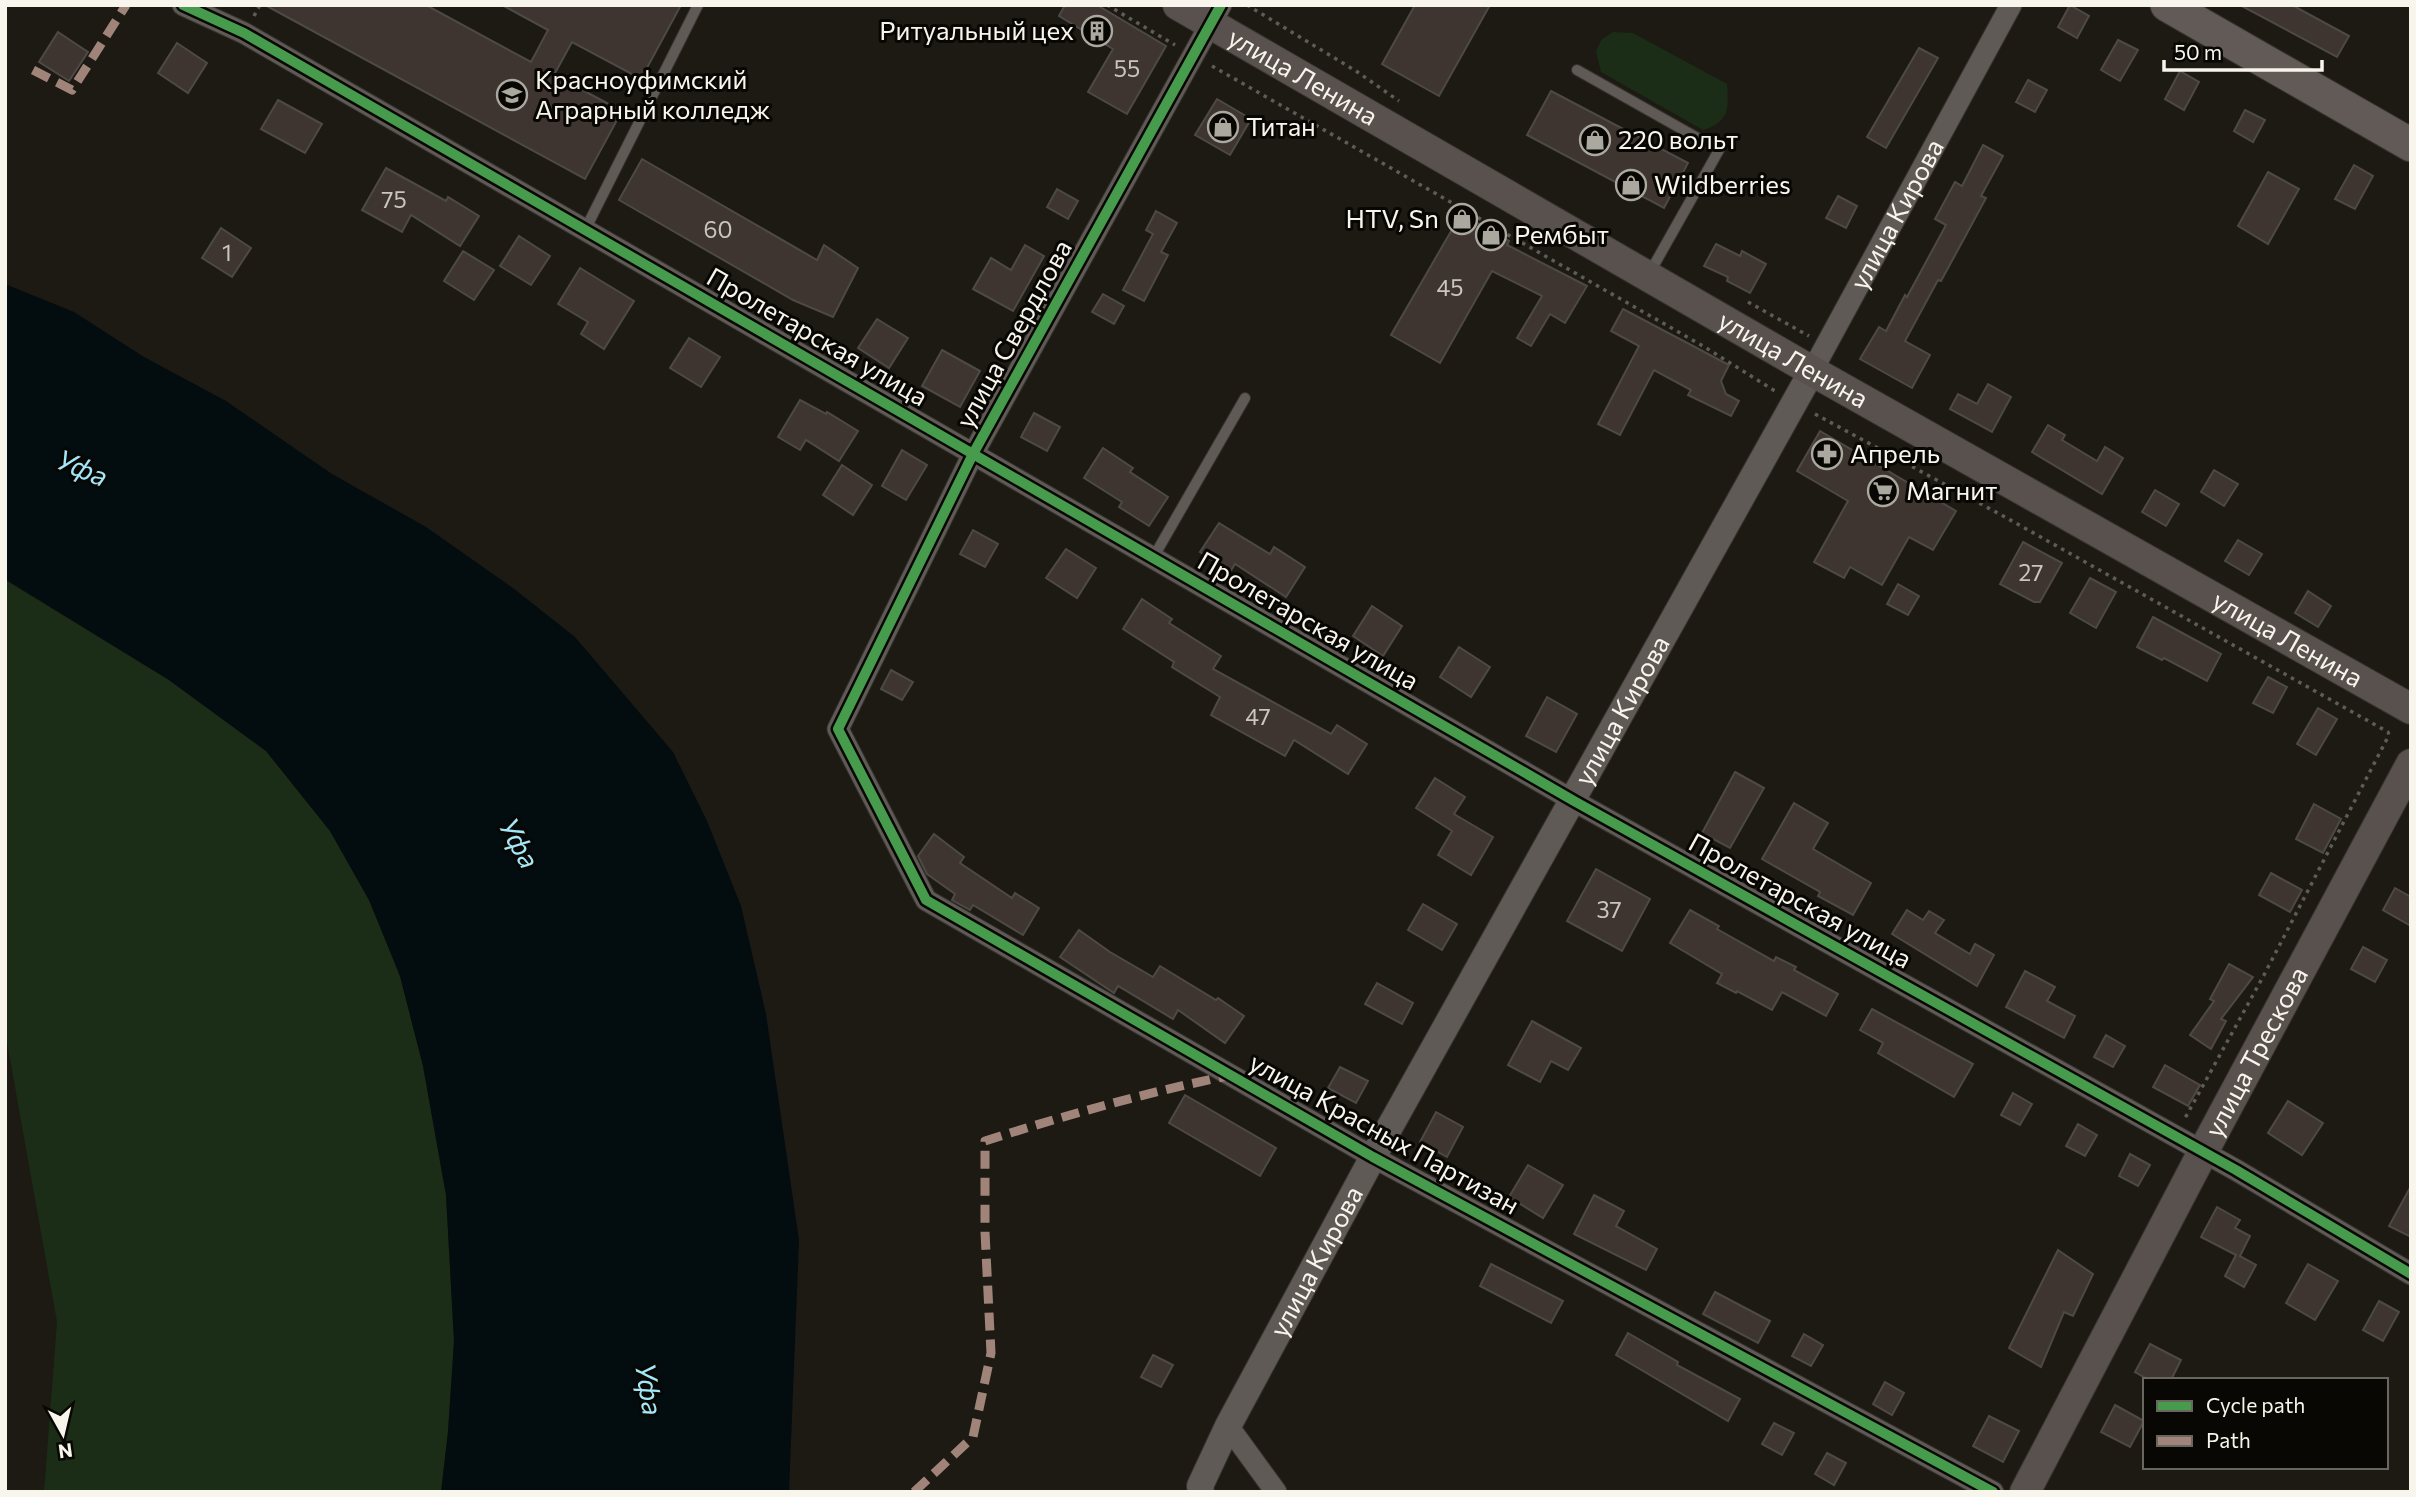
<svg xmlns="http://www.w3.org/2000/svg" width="2416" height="1497" viewBox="0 0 2416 1497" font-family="Commissioner,sans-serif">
  <rect width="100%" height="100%" fill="#1c1a13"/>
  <g fill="#1b2d16">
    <path d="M 1613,32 L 1633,33 L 1727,84 C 1729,109 1729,122 1703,130 L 1601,72 L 1596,51 L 1602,39 Z"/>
    <polygon points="5,580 169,680 266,751 330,831 369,900 400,976 423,1066 446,1195 454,1341 448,1432 441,1492 44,1492 57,1322 5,1031"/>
  </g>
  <polygon fill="#030c0f" points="5,284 74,312 144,357 226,401 332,474 426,527 513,588 575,637 673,752 707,821 741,906 766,1014 799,1240 789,1492 441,1492 448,1432 454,1341 446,1195 423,1066 400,976 369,900 330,831 266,751 169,680 5,579"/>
  <g fill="#3e3531" stroke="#4d4945" stroke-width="2">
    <polygon points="265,5 426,5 531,62 548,30 502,5 681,5 641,79 572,42 554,75 622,111 585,179"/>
    <polygon points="1065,5 1097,5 1166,46 1127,114 1088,92 1113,49 1059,16"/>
    <polygon points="1415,5 1490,5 1439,96 1382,64"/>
    <polygon points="2070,5 2089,16 2077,38 2058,27"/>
    <polygon points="2240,5 2292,5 2349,36 2337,57"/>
    <polygon points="58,32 88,52 69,81 39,62"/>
    <polygon points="2118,40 2138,50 2120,81 2101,70"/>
    <polygon points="177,43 207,63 188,93 158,73"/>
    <polygon points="1919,48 1938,58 1886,148 1867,137"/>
    <polygon points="2180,71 2199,82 2184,110 2165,99"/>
    <polygon points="2028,80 2047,90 2035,112 2016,102"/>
    <polygon points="1551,91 1688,163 1664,208 1527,135"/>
    <polygon points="1217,99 1251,119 1230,155 1195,135"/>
    <polygon points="278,100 322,124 305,153 261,129"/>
    <polygon points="2245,110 2265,120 2253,142 2234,131"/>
    <polygon points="1983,145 2003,156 1981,196 1986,198 1966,235 1941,281 1938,280 1905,341 1930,355 1912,388 1860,359 1879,327 1886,331 1905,295 1907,297 1946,225 1935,219 1955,182 1962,186"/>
    <polygon points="642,159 817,260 824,245 858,268 833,317 793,300 619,200"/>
    <polygon points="2354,165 2373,176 2355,209 2335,199"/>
    <polygon points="386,168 446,201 448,197 479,216 460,246 411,215 402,232 362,210"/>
    <polygon points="2268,172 2299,189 2268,244 2238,226"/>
    <polygon points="1057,189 1078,201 1068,219 1047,207"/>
    <polygon points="1838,196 1857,206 1846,228 1826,218"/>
    <polygon points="1156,211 1177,223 1161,252 1168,255 1144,301 1123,290 1153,234 1146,230"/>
    <polygon points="1461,214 1509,241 1507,245 1587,286 1565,323 1550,314 1531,346 1517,338 1542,296 1492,271 1440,363 1391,335"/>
    <polygon points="221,228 251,248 232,277 202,258"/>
    <polygon points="519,236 550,256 531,285 500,266"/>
    <polygon points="1716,244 1740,256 1742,251 1766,264 1750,293 1727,281 1728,277 1704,266"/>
    <polygon points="1025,245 1044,256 1013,311 973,289 991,258 1011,270"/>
    <polygon points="463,251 494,270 474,300 444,281"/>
    <polygon points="580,268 634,301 604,349 581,334 588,322 558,304"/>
    <polygon points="1103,294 1124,306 1114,324 1092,312"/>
    <polygon points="1623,309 1729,365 1721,381 1726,394 1739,401 1731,416 1688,395 1691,390 1654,370 1620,435 1598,424 1639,346 1611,331"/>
    <polygon points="877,319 908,338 889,368 858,348"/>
    <polygon points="689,338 720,357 701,387 670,368"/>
    <polygon points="942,350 980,371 960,407 922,386"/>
    <polygon points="1988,384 2011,397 1992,432 1950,409 1958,394 1977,404"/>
    <polygon points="800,400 826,414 827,412 858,431 839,461 806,440 800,450 778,437"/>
    <polygon points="1034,413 1060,427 1047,451 1021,437"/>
    <polygon points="2048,425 2065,435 2062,440 2097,461 2105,447 2123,458 2102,494 2032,452"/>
    <polygon points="1820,431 1956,511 1933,550 1909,537 1882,585 1850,567 1844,578 1814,562 1848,501 1797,471"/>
    <polygon points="1103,448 1133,468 1130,472 1168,497 1149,526 1119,507 1122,502 1084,478"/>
    <polygon points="902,450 927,465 906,500 882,486"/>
    <polygon points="842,465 872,485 853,515 823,495"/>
    <polygon points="2214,470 2238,484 2224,506 2201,492"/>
    <polygon points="2155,490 2179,504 2166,526 2142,512"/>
    <polygon points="1219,523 1270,554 1274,547 1305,567 1286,597 1235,564 1230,572 1200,552"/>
    <polygon points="973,530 998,544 985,567 960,554"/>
    <polygon points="2238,540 2262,554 2249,575 2225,561"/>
    <polygon points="2023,542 2062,563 2040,602 2034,602 2000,584"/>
    <polygon points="1066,549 1096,568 1077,598 1046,578"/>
    <polygon points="2090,578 2116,592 2096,628 2070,613"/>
    <polygon points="1898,584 1919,596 1908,615 1887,604"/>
    <polygon points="2308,591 2331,606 2318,627 2295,613"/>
    <polygon points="1142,599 1172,619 1169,623 1221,656 1213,669 1331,734 1337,725 1367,744 1348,774 1294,740 1285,756 1211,715 1220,697 1172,667 1174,662 1123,629"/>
    <polygon points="1372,606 1402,626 1383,656 1353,636"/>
    <polygon points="2153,617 2221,654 2207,681 2164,658 2162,660 2137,647"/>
    <polygon points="1459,647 1490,667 1471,697 1440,677"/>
    <polygon points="891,670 913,682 902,700 881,689"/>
    <polygon points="2268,677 2287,687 2273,713 2253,703"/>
    <polygon points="1547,697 1577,714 1556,752 1526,736"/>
    <polygon points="2318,708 2337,719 2316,755 2297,744"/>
    <polygon points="1735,772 1764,788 1730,848 1702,833"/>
    <polygon points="1435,778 1465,797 1454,814 1493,837 1471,875 1438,855 1452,831 1416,808"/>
    <polygon points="1794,803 1828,823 1813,849 1871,883 1853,915 1818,896 1820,892 1762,859"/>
    <polygon points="2314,804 2341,819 2323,853 2296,839"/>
    <polygon points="934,834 964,857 960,863 1012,898 1015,893 1039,908 1023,935 973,905 970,910 952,900 955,894 927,874 918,856"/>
    <polygon points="1596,869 1650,899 1622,951 1567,921"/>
    <polygon points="2271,873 2302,890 2290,912 2259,895"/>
    <polygon points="2395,888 2411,897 2411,926 2383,910"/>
    <polygon points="1423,904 1457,924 1442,950 1408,930"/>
    <polygon points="1690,910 1719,926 1717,929 1774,961 1776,957 1796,967 1794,970 1838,994 1826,1016 1782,992 1772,1010 1737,991 1736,993 1717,983 1722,974 1670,943"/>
    <polygon points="1907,910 1923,920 1929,911 1944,920 1935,933 1970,954 1975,944 1994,955 1977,986 1892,934"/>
    <polygon points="1079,930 1110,952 1153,977 1160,966 1216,1000 1218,998 1244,1016 1225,1043 1178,1010 1173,1019 1118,986 1114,993 1060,957"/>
    <polygon points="2363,947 2387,960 2375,982 2351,969"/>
    <polygon points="2229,964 2253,977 2221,1019 2226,1021 2211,1049 2190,1035 2214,1001 2210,999"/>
    <polygon points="2025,971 2055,987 2047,1001 2075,1016 2064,1038 2006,1007"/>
    <polygon points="1377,983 1413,1003 1402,1024 1365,1004"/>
    <polygon points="1872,1009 1973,1064 1954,1097 1878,1053 1883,1043 1860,1030"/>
    <polygon points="1532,1021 1581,1048 1568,1070 1551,1061 1540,1082 1508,1065"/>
    <polygon points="2106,1035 2125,1046 2113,1067 2094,1057"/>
    <polygon points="2165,1065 2200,1085 2188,1106 2153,1087"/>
    <polygon points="1340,1067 1368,1081 1356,1103 1328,1088"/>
    <polygon points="2013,1093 2032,1104 2020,1125 2001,1115"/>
    <polygon points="1185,1095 1276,1148 1260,1176 1169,1123"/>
    <polygon points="2288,1101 2323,1123 2302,1155 2268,1133"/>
    <polygon points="1436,1112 1463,1127 1447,1157 1420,1142"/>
    <polygon points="2078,1124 2097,1135 2085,1156 2066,1146"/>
    <polygon points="2130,1154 2150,1165 2138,1186 2119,1176"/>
    <polygon points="1528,1165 1563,1185 1543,1218 1509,1197"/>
    <polygon points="2411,1186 2411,1237 2389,1226"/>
    <polygon points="1594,1195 1624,1211 1616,1226 1657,1249 1646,1270 1574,1234"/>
    <polygon points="2217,1207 2240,1220 2235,1228 2250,1236 2240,1256 2256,1265 2244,1287 2225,1276 2236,1255 2201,1237"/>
    <polygon points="2058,1250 2093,1274 2073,1316 2064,1312 2041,1367 2009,1348"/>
    <polygon points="1491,1264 1563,1301 1551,1323 1480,1286"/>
    <polygon points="2308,1264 2338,1281 2315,1320 2286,1303"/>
    <polygon points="1715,1292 1770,1321 1758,1343 1703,1314"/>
    <polygon points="2379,1301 2399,1312 2383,1341 2363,1330"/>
    <polygon points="1628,1333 1678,1362 1677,1365 1740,1399 1728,1421 1616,1355"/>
    <polygon points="1804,1334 1823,1345 1811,1366 1792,1356"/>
    <polygon points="2150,1344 2181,1360 2171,1380 2149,1380 2135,1372"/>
    <polygon points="1153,1355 1173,1365 1161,1387 1141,1377"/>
    <polygon points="1885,1382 1904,1393 1892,1415 1873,1404"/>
    <polygon points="2115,1405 2144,1421 2130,1447 2101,1432"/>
    <polygon points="1989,1416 2019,1431 2003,1462 1973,1446"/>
    <polygon points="1774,1423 1794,1433 1782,1455 1762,1444"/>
    <polygon points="1827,1453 1846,1463 1834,1485 1815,1474"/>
  </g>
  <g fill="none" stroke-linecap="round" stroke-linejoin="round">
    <g stroke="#36332e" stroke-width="12">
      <g id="service">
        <polyline points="1577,70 1719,150 1649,274"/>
        <polyline points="585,230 698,5"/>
        <polyline points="1153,558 1245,398"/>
      </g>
    </g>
    <g stroke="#36332e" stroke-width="23">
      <g id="minor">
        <polyline points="183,5 244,33 1574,801 2236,1170 2411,1274"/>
        <polyline points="1221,5 973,454 838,729 926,900 1373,1157 1993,1492"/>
        <path id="s1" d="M 1812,371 L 2011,5"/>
        <polyline points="1228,1426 1276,1492"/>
      </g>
    </g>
    <g stroke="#36332e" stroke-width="28">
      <g id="tertiary">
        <path id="s2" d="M 1201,1492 L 1200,1486 L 1228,1426 L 1373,1157 L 1812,371"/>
      </g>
    </g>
    <g stroke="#36332e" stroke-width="32">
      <g id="secondary">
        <path id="s3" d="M 1178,5 L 1812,371 L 2411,709"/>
        <path id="s4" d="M 2025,1492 L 2203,1152 L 2411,764"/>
      </g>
    </g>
    <g stroke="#36332e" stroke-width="35">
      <polyline id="primary" points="2167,5 2411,145"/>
    </g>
    <g stroke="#5e5b58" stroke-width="3.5" stroke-dasharray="3.5 5" stroke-linecap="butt">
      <polyline points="1107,5 1175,45"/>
      <polyline points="1247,5 1356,71 1399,101"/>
      <polyline points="254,16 260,5"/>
      <polyline points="1212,66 1703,346 1775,391"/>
      <polyline points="1748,302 1809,336"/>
      <polyline points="1815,414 2005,517 2388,732 2389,735 2264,975 2184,1120"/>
    </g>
    <use href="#service" stroke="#605a57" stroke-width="10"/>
    <use href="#minor" stroke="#605a57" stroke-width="21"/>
    <use href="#tertiary" stroke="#605a57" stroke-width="26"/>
    <use href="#secondary" stroke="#58514e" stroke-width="30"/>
    <use href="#primary" stroke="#615a56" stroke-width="33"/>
    <g stroke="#a18479" stroke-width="9" stroke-dasharray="18 9" stroke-linecap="butt">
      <polyline points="33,70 72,90 126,5"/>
      <path d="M 914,1492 L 973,1437 L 991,1353 L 985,1232 L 985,1141 C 1066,1115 1148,1092 1232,1075"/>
    </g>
    <g stroke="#090703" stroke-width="15">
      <g id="cycleway">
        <polyline points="183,5 244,33 1574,801 2236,1170 2411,1274"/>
        <polyline points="1221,5 973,454 838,729 926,900 1373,1157 1993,1492"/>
      </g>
    </g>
    <use href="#cycleway" stroke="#469c4c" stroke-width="10"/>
  </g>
  <defs>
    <g id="building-ring" transform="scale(1.575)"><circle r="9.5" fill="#090703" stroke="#aba8a0" stroke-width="1.5"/><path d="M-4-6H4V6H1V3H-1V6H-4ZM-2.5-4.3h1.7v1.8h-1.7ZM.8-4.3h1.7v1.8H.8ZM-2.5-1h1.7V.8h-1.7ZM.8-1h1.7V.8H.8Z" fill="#aba8a0"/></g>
    <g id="university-ring" transform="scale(1.575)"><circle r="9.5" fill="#090703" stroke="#aba8a0" stroke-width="1.5"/><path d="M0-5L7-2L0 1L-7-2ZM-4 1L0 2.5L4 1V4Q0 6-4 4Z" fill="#aba8a0"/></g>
    <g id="shop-ring" transform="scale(1.575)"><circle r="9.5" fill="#090703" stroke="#aba8a0" stroke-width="1.5"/><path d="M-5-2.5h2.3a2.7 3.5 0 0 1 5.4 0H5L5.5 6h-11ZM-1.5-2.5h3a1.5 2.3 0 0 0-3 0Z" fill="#aba8a0"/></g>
    <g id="pharmacy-ring" transform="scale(1.575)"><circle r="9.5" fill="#090703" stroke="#aba8a0" stroke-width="1.5"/><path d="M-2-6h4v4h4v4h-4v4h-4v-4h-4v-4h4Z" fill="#aba8a0"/></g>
    <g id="supermarket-ring" transform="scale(1.575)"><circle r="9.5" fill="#090703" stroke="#aba8a0" stroke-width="1.5"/><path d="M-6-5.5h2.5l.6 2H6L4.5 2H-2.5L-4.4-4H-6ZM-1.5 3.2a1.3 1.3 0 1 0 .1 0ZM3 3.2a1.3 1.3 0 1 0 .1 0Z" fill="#aba8a0"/></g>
  </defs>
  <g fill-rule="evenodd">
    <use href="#building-ring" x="1097" y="31"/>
    <use href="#university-ring" x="512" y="95"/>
    <use href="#shop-ring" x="1223" y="127"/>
    <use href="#shop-ring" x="1595" y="140"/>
    <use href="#shop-ring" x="1631" y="185"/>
    <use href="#shop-ring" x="1462" y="219"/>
    <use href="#shop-ring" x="1491" y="235"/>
    <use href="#pharmacy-ring" x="1827" y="454"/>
    <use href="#supermarket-ring" x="1883" y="491"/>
  </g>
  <g text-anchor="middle" stroke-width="6" stroke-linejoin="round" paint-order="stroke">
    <g font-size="23" fill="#cac5bd">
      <text x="1127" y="77">55</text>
      <text x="394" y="208">75</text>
      <text x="718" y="238">60</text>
      <text x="227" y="261">1</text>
      <text x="1450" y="296">45</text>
      <text x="2031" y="581">27</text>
      <text x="1258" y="725">47</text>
      <text x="1609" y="918">37</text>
    </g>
    <g font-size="26" fill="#f8f5ec" stroke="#090703" text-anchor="start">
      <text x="1074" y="40" text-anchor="end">Ритуальный цех</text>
      <text x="535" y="89">Красноуфимский<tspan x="535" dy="30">Аграрный колледж</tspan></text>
      <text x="1246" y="136">Титан</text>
      <text x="1618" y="149">220 вольт</text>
      <text x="1654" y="194">Wildberries</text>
      <text x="1439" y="228" text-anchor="end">HTV, Sn</text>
      <text x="1514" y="244">Рембыт</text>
      <text x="1850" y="463">Апрель</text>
      <text x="1906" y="500">Магнит</text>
    </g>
    <g font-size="26" fill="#f8f5ec" stroke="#090703">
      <text dy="9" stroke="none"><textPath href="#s3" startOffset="144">улица Ленина</textPath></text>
      <text dy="9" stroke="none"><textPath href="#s1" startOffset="178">улица Кирова</textPath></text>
      <text transform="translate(1014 334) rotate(-61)" y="9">улица Свердлова</text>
      <text transform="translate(817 337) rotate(30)" y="9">Пролетарская улица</text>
      <text dy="9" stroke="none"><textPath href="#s3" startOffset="710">улица Ленина</textPath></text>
      <text transform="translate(1308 621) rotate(30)" y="9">Пролетарская улица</text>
      <text dy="9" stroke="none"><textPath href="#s3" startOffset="1278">улица Ленина</textPath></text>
      <text dy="9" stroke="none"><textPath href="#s2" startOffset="889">улица Кирова</textPath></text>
      <text transform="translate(1800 901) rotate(29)" y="9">Пролетарская улица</text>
      <text dy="9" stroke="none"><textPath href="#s4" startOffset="497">улица Трескова</textPath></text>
      <text transform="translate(1384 1134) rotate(29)" y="9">улица Красных Партизан</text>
      <text dy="9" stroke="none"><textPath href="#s2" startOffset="259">улица Кирова</textPath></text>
    </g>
    <g font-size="28" font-style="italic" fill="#a3e8f9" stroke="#090703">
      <text transform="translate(82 468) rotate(23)" y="10">Уфа</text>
      <text transform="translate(519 843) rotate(61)" y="10">Уфа</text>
      <text transform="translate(649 1389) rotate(81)" y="10">Уфа</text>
    </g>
  </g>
  <rect width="2416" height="1497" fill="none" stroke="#f8f5ec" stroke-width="14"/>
  <rect x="2143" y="1378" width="245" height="91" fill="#090703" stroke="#696660" stroke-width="2"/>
  <rect x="2157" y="1401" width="35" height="10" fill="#469c4c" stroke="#696660" stroke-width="2"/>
  <text x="2206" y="1413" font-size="21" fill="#f8f5ec">Cycle path</text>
  <rect x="2157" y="1436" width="35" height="10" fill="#a18479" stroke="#696660" stroke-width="2"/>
  <text x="2206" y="1448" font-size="21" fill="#f8f5ec">Path</text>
  <g transform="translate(63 1434) rotate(172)" stroke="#090703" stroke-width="5" paint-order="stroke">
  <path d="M0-5L12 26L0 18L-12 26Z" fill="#f8f5ec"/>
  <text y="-10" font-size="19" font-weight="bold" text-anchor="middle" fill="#f8f5ec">N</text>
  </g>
  <path d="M2164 60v10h158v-10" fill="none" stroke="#f8f5ec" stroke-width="3.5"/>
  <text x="2174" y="60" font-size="21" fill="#f8f5ec" stroke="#090703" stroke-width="5" paint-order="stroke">50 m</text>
</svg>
